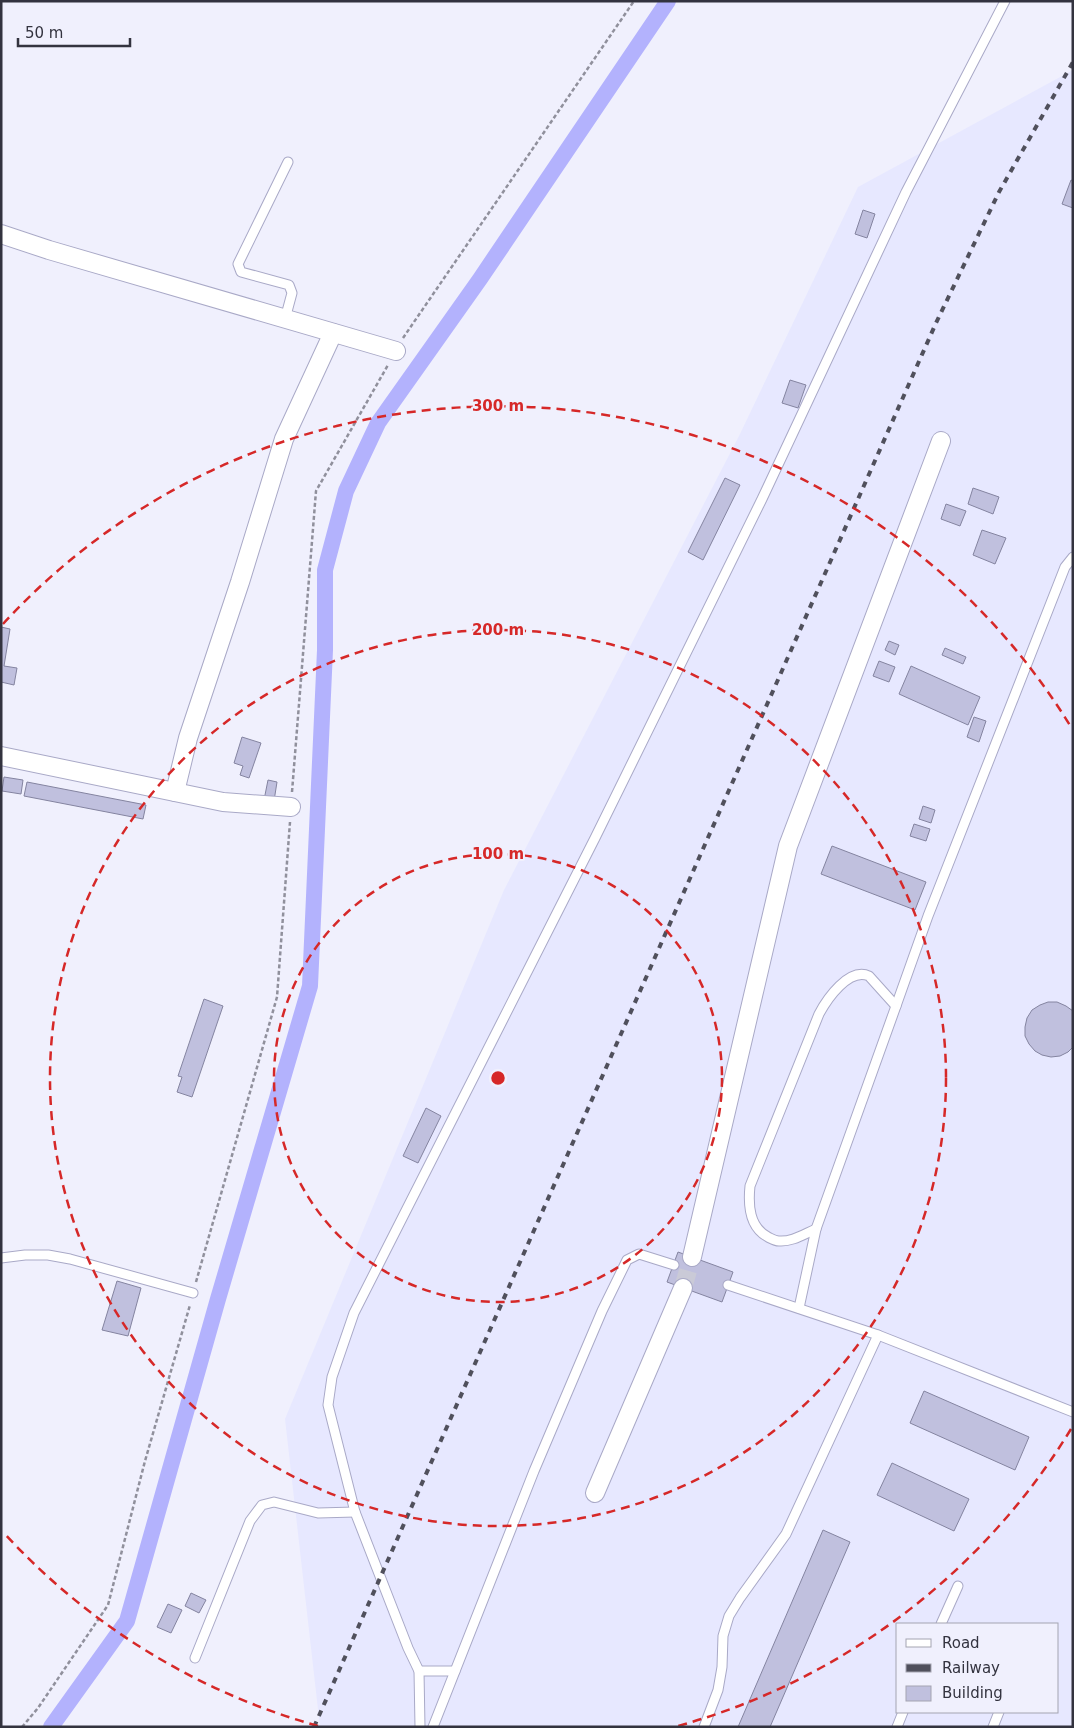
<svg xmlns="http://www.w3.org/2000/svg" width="1074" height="1728" viewBox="0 0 1074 1728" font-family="'DejaVu Sans',sans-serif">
  <rect width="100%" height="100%" fill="#f0f0fd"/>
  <path fill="#e7e8ff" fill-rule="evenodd" d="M 1073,70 L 1073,1727 L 320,1727 L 285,1419 L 504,890 L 739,436 L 858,187 ZM 898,1624 L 1058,1624 L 1058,1712 L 898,1712 Z"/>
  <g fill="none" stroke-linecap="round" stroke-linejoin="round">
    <polyline stroke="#b3b2fd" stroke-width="16" points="51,1727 127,1621 218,1299 310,986 325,650 325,570 346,491 378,423 480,279 668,1"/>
  </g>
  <g fill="#c0c0de" stroke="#8484a0">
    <polygon points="1071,180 1073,181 1073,208 1062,204"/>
    <polygon points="863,210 875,214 867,238 855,234"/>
    <polygon points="790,380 806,385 798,408 782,403"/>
    <polygon points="725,478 740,485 703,560 688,552"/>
    <polygon points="973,488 999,497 993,514 968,504"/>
    <polygon points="946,504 966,511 960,526 941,519"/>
    <polygon points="982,530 1006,538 995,564 973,555"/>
    <polygon points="1,627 10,629 4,666 17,668 14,685 1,682"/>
    <polygon points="889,641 899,645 895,655 885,650"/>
    <polygon points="945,648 966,657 963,664 942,655"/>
    <polygon points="879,661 895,667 889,682 873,676"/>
    <polygon points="911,666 980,697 968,725 899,694"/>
    <polygon points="974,717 986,721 979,742 967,737"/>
    <polygon points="242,737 261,743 249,778 240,775 243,766 234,763"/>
    <polygon points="4,777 23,780 21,794 2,791"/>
    <polygon points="268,780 277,782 274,801 264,800"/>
    <polygon points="27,782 146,805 143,819 24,796"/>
    <polygon points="923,806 935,810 931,823 919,819"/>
    <polygon points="914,824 930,829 926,841 910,836"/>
    <polygon points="832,846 926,882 915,910 821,874"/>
    <polygon points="204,999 223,1006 192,1097 177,1092 182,1077 178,1076"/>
    <polygon points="1048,1002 1057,1002 1066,1006 1073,1011 1073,1047 1068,1052 1060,1056 1051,1057 1042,1055 1035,1051 1029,1044 1025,1036 1025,1027 1027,1018 1032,1010 1040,1005"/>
    <polygon points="426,1108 441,1116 418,1163 403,1156"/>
    <polygon points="678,1252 733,1272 722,1302 667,1282"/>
    <polygon points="117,1281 141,1288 128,1336 102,1330"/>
    <polygon points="924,1391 1029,1437 1015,1470 910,1423"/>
    <polygon points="892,1463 969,1499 954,1531 877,1495"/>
    <polygon points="823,1530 850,1542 770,1727 738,1727"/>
    <polygon points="191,1593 206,1600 199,1613 185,1606"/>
    <polygon points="168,1604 182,1610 171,1633 157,1627"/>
  </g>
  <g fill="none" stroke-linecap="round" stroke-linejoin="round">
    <polyline stroke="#cacad7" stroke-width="18" stroke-dasharray="18 9" stroke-linecap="butt" points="683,1288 692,1257"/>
    <g stroke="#a9a9c7" stroke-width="11">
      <g id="lane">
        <polyline points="285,319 292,293 289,285 241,272 238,264 288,162"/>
        <path d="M 816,1229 C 804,1234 792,1242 779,1241 C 775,1241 772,1239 768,1237 C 749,1227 748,1205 750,1186 L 819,1014 C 827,999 849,967 869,976 L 896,1006"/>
        <polyline points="1,1258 25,1255 48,1255 70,1259 193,1293"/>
        <polyline points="728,1285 878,1335 1073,1412"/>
        <polyline points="799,1308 816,1229 896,1006 928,916 1065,567 1073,557"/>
        <polyline points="941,1624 958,1586"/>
        <polyline points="195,1658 250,1521 262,1505 274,1502 318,1513 355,1512"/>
        <polyline points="419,1671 455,1671"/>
        <polyline points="420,1727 419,1671 408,1648 355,1512 328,1405 332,1377 354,1313 595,838 762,499 906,192 1005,1"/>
        <polyline points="433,1727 534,1471 602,1311 627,1260 639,1254 674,1265"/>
        <polyline points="704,1727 718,1690 722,1667 723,1636 729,1616 740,1598 786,1534 878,1335"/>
        <polyline points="897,1727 903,1712"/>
        <polyline points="993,1727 999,1712"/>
      </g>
    </g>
    <g stroke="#a9a9c7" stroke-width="20">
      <g id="street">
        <polyline points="1,234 49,250 396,351"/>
        <polyline points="1,756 223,802 291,807"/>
        <polyline points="175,792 188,738 240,582 284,439 333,333"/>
        <polyline points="692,1257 788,846 941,441"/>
        <polyline points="595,1493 683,1288"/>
      </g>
    </g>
    <g stroke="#90909c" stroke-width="2.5" stroke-dasharray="4 2.5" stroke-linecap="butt">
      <polyline points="403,338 634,1"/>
      <polyline points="292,792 316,491 388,365"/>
      <polyline points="196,1282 277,997 290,822"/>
      <polyline points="22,1727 38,1708 108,1605 145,1461 190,1305"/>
    </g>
    <use href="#lane" stroke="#fff" stroke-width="9"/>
    <use href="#street" stroke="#fff" stroke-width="18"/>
    <polyline stroke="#50505c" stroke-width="4" stroke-dasharray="6 6" stroke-linecap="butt" points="314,1727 936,323 999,192 1073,62"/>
  </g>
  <g fill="none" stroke="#d62828" stroke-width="2.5" stroke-dasharray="9 6">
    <circle cx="498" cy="1078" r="224"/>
    <circle cx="498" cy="1078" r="448"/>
    <path d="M1071 1429A672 672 0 0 1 678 1726M318 1726A672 672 0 0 1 3 1532M3 624A672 672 0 0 1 1071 727"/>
  </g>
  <circle cx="498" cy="1078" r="8" fill="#d62828" stroke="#f0f0fd" stroke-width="2.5"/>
  <g font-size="15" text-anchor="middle" font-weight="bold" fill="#d62828" stroke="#f0f0fd" stroke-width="4" stroke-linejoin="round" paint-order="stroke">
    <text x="498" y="411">300 m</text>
    <text x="498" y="635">200 m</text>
    <text x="498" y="859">100 m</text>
  </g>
  <rect width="1074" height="1728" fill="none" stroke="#33333f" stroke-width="5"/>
  <rect x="896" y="1623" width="162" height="90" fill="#f0f0fd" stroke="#a4a4b1"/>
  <rect x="906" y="1639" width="25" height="8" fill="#ffffff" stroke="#a4a4b1"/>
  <text x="942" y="1648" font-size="15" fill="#33333f">Road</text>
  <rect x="906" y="1664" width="25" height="8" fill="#50505c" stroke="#a4a4b1"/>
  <text x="942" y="1673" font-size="15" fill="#33333f">Railway</text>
  <rect x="906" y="1686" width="25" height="15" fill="#c0c0de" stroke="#a4a4b1"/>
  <text x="942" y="1698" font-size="15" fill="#33333f">Building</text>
  <path d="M18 38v8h112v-8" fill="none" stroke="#33333f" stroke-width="2.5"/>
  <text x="25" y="38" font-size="15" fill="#33333f" stroke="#f0f0fd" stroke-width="4" paint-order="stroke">50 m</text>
</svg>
